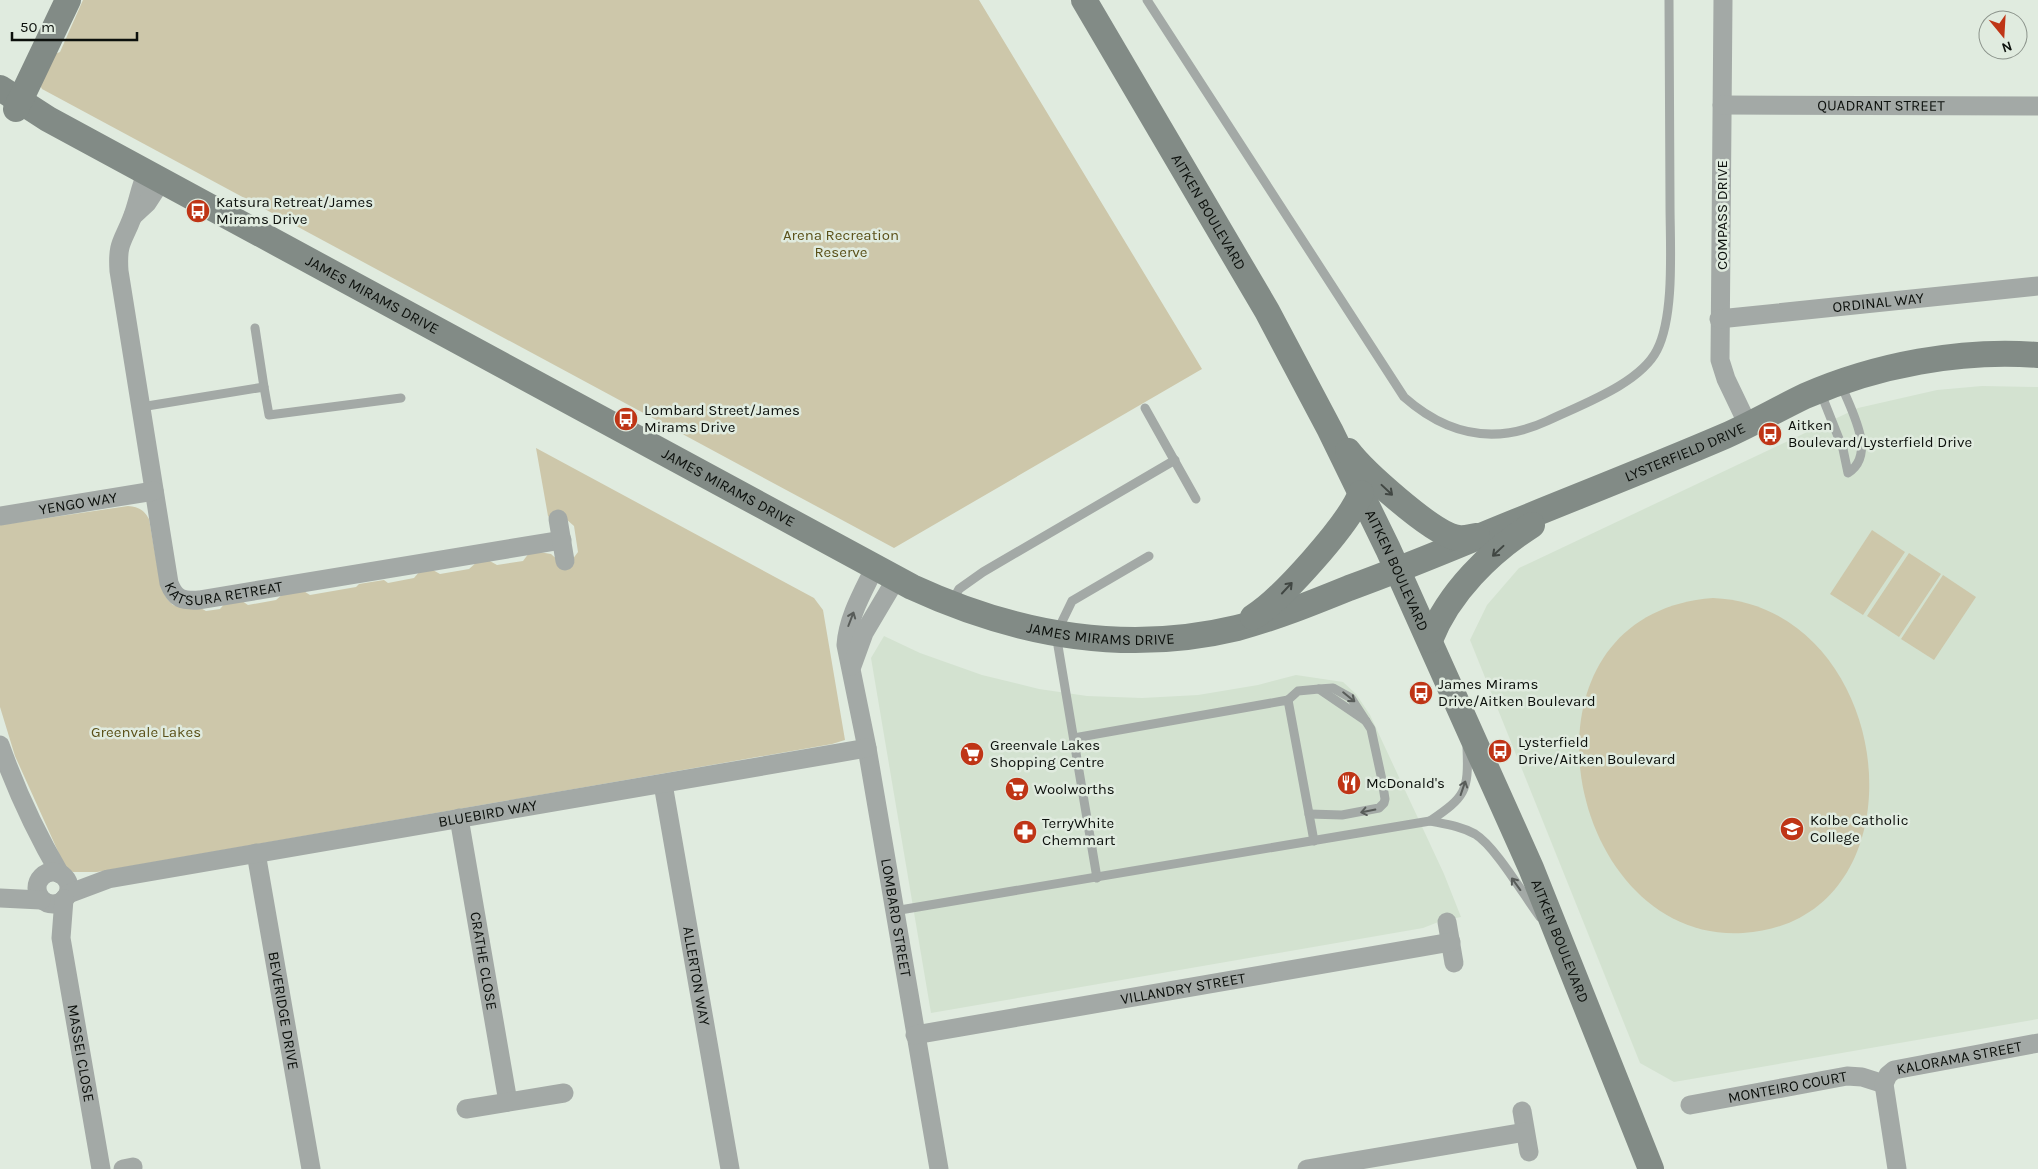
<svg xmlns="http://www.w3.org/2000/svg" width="2038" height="1169" viewBox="0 0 2038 1169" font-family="Karla,sans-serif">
  <rect width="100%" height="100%" fill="#e0ebdf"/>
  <g fill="#d3e2d0">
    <polygon points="1982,386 2038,387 2038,1019 1674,1082 1640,1063 1470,640 1487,605 1519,568 1858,408 1937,390"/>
    <polygon points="884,636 920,653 982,675 1039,689 1087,696 1142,698 1198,695 1258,685 1296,675 1343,682 1356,694 1370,715 1444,874 1461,917 1441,921 1423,928 931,1013 871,658"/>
  </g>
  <g fill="#cdc7aa">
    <polygon points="83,0 979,0 1202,369 894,548 42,89 39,83 52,55 60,52"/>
    <path d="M 536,448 L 814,598 L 823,610 L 845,740 L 832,744 L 97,872 L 73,872 L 66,869 L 15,756 L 0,707 L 0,525 L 128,506 C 139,507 144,510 149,519 L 161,587 L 167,599 L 173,605 L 180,607 L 197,606 L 206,611 L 220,609 L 227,601 L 239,599 L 248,605 L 276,600 L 284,593 L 302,590 L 310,595 L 356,587 L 359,584 L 384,580 L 388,583 L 414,578 L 420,571 L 431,569 L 440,574 L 469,569 L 477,562 L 488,560 L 497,565 L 523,561 L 529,553 L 539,552 L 551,554 L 560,562 L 572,560 L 578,552 L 574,526 L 566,519 L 552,520 L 548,516 Z"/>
    <polygon points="1872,530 1905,552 1863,615 1830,594"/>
    <polygon points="1909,553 1941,574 1899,637 1867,616"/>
    <polygon points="1943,575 1976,597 1934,660 1901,639"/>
    <path d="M 1713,598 C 1898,606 1932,921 1743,933 C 1563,944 1501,614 1713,598 Z"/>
  </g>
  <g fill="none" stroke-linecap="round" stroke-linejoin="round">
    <g stroke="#a3a9a6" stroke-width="9">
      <path d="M 1147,0 L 1404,397 C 1447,435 1495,445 1547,421 C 1580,405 1640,384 1657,350 C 1675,315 1670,244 1670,204 C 1670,136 1669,68 1669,0"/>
      <polyline points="255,328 264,387"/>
      <path d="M 1820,391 L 1843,449 L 1848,473 C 1878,454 1850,409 1841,384"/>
      <polyline points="141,407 264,387 269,415 401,398"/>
      <polyline points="1145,408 1196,499"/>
      <polyline points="952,602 959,589 983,572 1175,460"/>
      <polyline points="1319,689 1366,721"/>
      <polyline points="1288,700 1298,691 1319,689 1333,688 1351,698 1371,729 1382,780 1385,799 1384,803 1379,808 1342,815 1309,814"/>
      <polyline points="1074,738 1288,700 1314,841"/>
      <path d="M 1430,821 C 1465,797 1469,792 1467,748"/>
      <polyline points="1097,878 1056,634 1072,601 1149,556"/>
      <path d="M 894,911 L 1430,821 C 1445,824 1461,826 1475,834 C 1496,847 1524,896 1540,917"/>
    </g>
    <g stroke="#a3a9a6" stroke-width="19">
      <polyline points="1723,0 1720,360 1726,379 1748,425"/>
      <path id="s1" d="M 1722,105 L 2038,106"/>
      <path id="s2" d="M 147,172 C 140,187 138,203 132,218 C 123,242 117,242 119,271 L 169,583 C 175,599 182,601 199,600 L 562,540"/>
      <polyline points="133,216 147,203 162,180"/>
      <path id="s3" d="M 1719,319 L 2038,286"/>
      <path id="s4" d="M 0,516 L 154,491"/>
      <polyline points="558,519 565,561"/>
      <path id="s5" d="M 875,567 C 863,592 848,617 846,645 L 867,748 L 939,1169"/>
      <polyline points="852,666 864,633 896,579"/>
      <path d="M 0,745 C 16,790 36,833 60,874"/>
      <path id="s6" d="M 663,784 L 730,1169"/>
      <path id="s7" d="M 459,818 L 508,1102"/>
      <path id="s8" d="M 256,853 L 311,1169"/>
      <circle cx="53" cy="888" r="16"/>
      <path id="s9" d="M 68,894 L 108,879 L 867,748"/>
      <polyline points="0,898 41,900"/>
      <path id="s10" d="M 64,899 L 61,938 L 101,1169"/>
      <polyline points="1447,922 1454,963"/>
      <path id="s11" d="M 915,1035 L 1451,942"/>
      <path id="s12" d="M 1690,1105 L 1847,1076 L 1862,1077 L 1884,1084"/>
      <polyline points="466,1109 564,1093"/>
      <polyline points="1522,1111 1529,1152"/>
      <polyline points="123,1169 133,1167"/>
      <polyline points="1307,1169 1525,1132"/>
      <path id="s13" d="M 1897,1169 L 1884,1084 L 1888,1075 L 1894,1070 L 2038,1043"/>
    </g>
    <g stroke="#828b86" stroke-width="26">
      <path id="s14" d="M 1084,0 L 1267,311 L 1330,430 L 1388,549 L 1531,868 L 1651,1169"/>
      <path id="s15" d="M 0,88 L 48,119 L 912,587 C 1014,634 1125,655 1237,628 C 1275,618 1312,603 1349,588 C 1390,573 1430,557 1471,540 C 1555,505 1641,472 1725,436 C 1752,424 1778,409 1805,396 C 1876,365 1961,349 2038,355"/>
      <polyline points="16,109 68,0"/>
      <path d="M 1348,451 C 1364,472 1429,530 1454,537 C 1462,540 1469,537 1477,536"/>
      <path d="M 1253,617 C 1281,600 1349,524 1361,493"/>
      <path d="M 1430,640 C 1449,592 1489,553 1532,525"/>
    </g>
  </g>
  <defs><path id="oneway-shaft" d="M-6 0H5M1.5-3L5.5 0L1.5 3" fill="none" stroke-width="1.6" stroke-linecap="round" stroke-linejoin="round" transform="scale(1.25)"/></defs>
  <g stroke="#414743">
    <use href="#oneway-shaft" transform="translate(1387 490) rotate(43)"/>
    <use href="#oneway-shaft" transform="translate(1498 551) rotate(137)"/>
    <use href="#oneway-shaft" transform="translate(1287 588) rotate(-47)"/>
  </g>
  <g stroke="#585c59">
    <use href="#oneway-shaft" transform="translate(851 619) rotate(-69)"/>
    <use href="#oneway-shaft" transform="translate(1349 697) rotate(39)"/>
    <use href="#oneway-shaft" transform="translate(1463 788) rotate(-71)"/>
    <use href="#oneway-shaft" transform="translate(1368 811) rotate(169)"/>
    <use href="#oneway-shaft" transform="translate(1516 884) rotate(-126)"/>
  </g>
  <defs>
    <g id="bus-disc" transform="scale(1.25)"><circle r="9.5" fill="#bf3516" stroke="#e0ebdf"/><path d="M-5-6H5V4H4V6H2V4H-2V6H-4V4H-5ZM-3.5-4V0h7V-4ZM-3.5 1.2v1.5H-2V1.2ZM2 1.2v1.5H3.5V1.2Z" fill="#fff"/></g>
    <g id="supermarket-disc" transform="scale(1.25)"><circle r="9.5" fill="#bf3516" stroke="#e0ebdf"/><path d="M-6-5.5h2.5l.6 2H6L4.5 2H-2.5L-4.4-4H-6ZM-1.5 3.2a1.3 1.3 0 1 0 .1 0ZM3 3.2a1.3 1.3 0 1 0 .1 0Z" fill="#fff"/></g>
    <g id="restaurant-disc" transform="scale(1.25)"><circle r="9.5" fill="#bf3516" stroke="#e0ebdf"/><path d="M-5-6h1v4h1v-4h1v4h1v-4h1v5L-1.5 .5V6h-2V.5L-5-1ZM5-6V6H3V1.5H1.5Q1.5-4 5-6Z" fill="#fff"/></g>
    <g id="school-disc" transform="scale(1.25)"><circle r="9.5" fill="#bf3516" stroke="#e0ebdf"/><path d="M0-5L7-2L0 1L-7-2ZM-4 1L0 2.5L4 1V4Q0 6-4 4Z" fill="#fff"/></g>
    <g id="pharmacy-disc" transform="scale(1.25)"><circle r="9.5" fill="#bf3516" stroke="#e0ebdf"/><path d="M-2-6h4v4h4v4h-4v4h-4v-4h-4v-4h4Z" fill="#fff"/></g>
  </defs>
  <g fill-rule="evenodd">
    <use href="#bus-disc" x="198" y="211"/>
    <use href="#bus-disc" x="626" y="419"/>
    <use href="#bus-disc" x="1770" y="434"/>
    <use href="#bus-disc" x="1421" y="693"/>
    <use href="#bus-disc" x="1500" y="751"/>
    <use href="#supermarket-disc" x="972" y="754"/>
    <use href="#restaurant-disc" x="1349" y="783"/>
    <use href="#supermarket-disc" x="1017" y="789"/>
    <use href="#school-disc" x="1792" y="829"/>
    <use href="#pharmacy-disc" x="1025" y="832"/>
  </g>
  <g text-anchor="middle" stroke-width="5" stroke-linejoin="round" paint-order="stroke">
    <g font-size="15" fill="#0c100c" stroke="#e0ebdf">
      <text dy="5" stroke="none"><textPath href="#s1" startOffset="159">QUADRANT STREET</textPath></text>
      <text dy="5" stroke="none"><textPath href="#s14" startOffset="246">AITKEN BOULEVARD</textPath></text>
      <text transform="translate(1722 215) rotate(-90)" y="5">COMPASS DRIVE</text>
      <text dy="5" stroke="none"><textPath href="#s15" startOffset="426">JAMES MIRAMS DRIVE</textPath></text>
      <text dy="5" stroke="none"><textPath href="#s3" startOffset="160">ORDINAL WAY</textPath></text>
      <text dy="5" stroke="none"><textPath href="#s15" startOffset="1855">LYSTERFIELD DRIVE</textPath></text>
      <text dy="5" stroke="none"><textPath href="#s15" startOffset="831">JAMES MIRAMS DRIVE</textPath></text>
      <text dy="5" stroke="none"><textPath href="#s4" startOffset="79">YENGO WAY</textPath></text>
      <text dy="5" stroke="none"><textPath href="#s14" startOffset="651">AITKEN BOULEVARD</textPath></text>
      <text dy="5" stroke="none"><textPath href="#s2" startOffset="481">KATSURA RETREAT</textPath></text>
      <text dy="5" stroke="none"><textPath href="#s15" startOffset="1236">JAMES MIRAMS DRIVE</textPath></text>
      <text dy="5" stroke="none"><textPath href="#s9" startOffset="428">BLUEBIRD WAY</textPath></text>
      <text dy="5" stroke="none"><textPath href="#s5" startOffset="361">LOMBARD STREET</textPath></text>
      <text dy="5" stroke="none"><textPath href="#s14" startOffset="1056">AITKEN BOULEVARD</textPath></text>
      <text dy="5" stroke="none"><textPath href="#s7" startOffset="145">CRATHE CLOSE</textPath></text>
      <text dy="5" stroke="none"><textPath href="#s6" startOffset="195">ALLERTON WAY</textPath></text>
      <text dy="5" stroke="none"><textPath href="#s11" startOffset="272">VILLANDRY STREET</textPath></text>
      <text dy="5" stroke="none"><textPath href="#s8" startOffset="160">BEVERIDGE DRIVE</textPath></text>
      <text dy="5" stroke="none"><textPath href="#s10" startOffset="156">MASSEI CLOSE</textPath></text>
      <text dy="5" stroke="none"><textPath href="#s13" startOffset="170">KALORAMA STREET</textPath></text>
      <text dy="5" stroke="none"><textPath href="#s12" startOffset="99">MONTEIRO COURT</textPath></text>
    </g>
    <g font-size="15" fill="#0c100c" stroke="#e0ebdf" text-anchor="start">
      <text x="216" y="207">Katsura Retreat/James<tspan x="216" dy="17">Mirams Drive</tspan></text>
      <text x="644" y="415">Lombard Street/James<tspan x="644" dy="17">Mirams Drive</tspan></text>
      <text x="1788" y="430">Aitken<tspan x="1788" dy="17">Boulevard/Lysterfield Drive</tspan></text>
      <text x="1438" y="689">James Mirams<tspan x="1438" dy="17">Drive/Aitken Boulevard</tspan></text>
      <text x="1518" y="747">Lysterfield<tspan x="1518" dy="17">Drive/Aitken Boulevard</tspan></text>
      <text x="990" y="750">Greenvale Lakes<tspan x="990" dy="17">Shopping Centre</tspan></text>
      <text x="1366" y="788">McDonald's</text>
      <text x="1034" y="794">Woolworths</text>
      <text x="1810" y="825">Kolbe Catholic<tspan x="1810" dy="17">College</tspan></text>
      <text x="1042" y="828">TerryWhite<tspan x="1042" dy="17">Chemmart</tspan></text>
    </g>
    <g font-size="15" fill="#5a5018" stroke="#e0ebdf">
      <text x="841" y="240">Arena Recreation<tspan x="841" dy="17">Reserve</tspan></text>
      <text x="146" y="737">Greenvale Lakes</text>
    </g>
  </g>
  <g transform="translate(2003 35) rotate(162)"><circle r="24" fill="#e0ebdf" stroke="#8b938b"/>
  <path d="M0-4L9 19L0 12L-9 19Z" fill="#bf3516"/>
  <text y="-8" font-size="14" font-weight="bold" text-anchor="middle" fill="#0c100c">N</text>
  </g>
  <path d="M12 32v8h125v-8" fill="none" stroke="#0c100c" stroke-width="2.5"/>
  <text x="20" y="32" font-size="15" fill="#0c100c" stroke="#e0ebdf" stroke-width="4" paint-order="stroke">50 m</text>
</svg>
